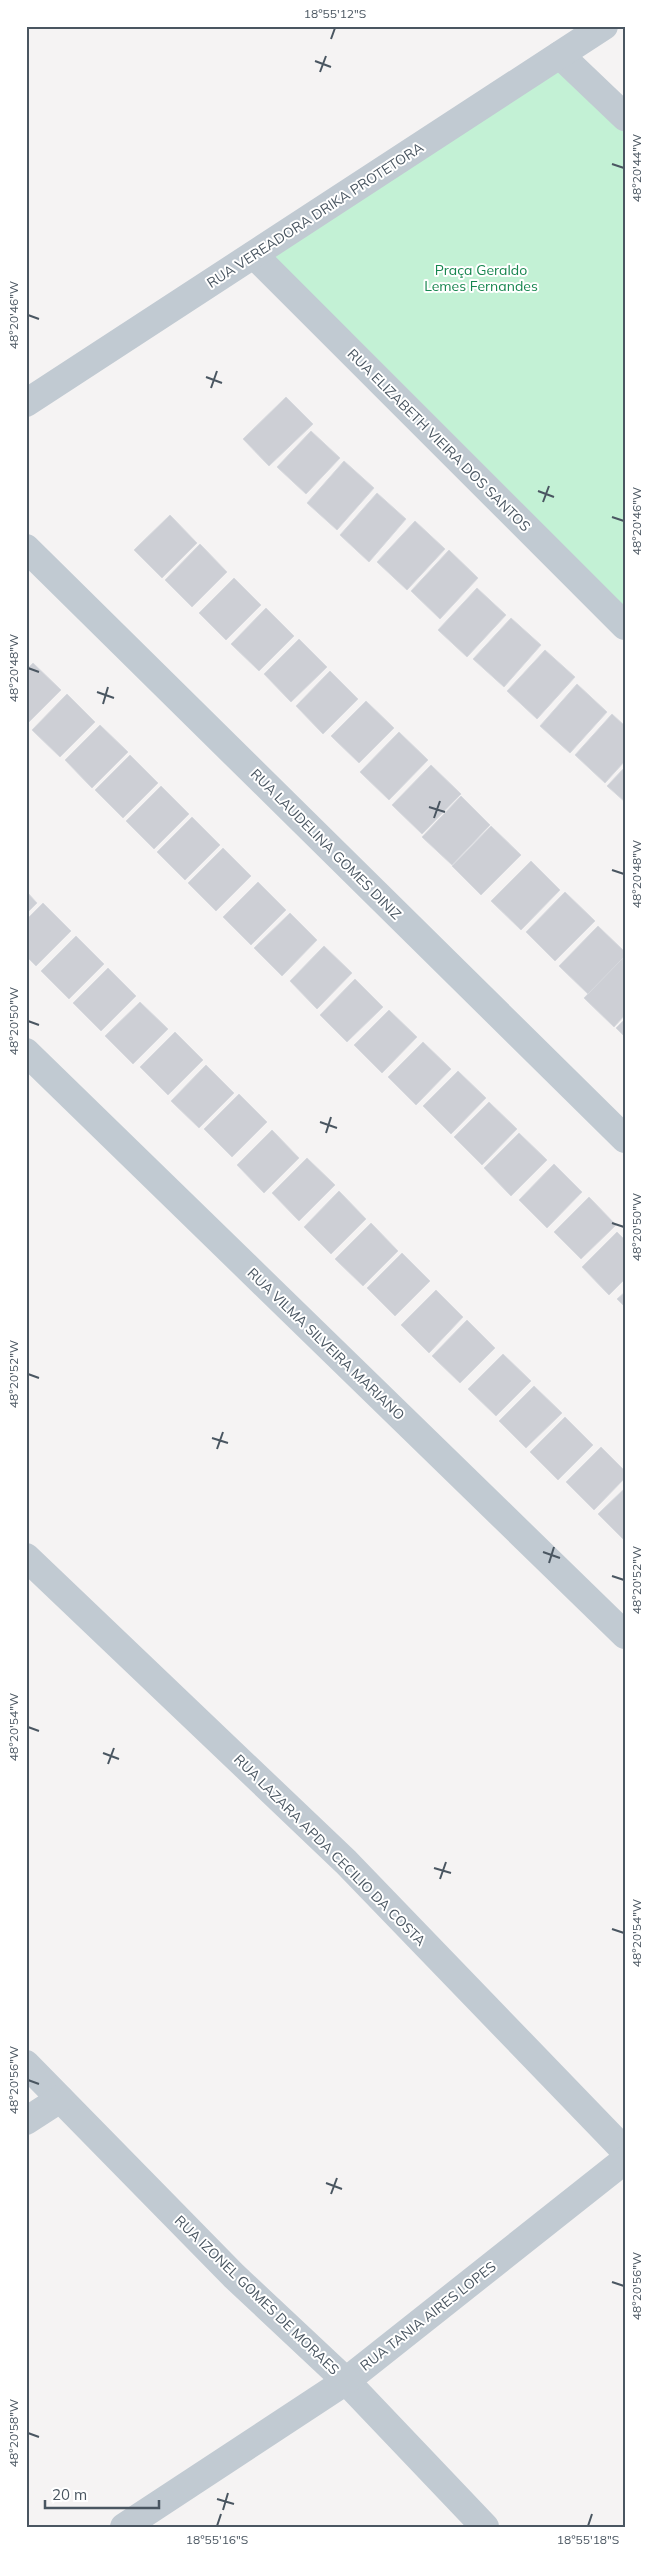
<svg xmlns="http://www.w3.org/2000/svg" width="651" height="2553" viewBox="0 0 651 2553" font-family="Mulish,sans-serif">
  <rect width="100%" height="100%" fill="#f5f3f3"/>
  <polygon fill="#c3f1d5" points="560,55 625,117 625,626 254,255"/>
  <g fill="#cdcfd5" stroke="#d7d9de">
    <polygon points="286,397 313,424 269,466 243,439"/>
    <polygon points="311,431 340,458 306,494 277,467"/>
    <polygon points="344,461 374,488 337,530 307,503"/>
    <polygon points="377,493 406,519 369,562 340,535"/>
    <polygon points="170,515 197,543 162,578 134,550"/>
    <polygon points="415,521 445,549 407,590 377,562"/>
    <polygon points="200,544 227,572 192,607 165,580"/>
    <polygon points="449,550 478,578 440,619 411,591"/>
    <polygon points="234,578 261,605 226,640 199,613"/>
    <polygon points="477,588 506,615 467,657 438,630"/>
    <polygon points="266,608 294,636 259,671 231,644"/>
    <polygon points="511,618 541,645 504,687 473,659"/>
    <polygon points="299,639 327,667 291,702 264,674"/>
    <polygon points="545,650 575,677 537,719 507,691"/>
    <polygon points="33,663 61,690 26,725 26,670"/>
    <polygon points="330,671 358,699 323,734 296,706"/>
    <polygon points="577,684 607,712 570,753 540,726"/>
    <polygon points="67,694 95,722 60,757 32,730"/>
    <polygon points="366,701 394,728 359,763 331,736"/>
    <polygon points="612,714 625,726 625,761 605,783 575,755"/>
    <polygon points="100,725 128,752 92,788 65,760"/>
    <polygon points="399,732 428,760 389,800 360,772"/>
    <polygon points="130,755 158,783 123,818 95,790"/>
    <polygon points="431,765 461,794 422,834 392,805"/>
    <polygon points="625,767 625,802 607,786"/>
    <polygon points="161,786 189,814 154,849 126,821"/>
    <polygon points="461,796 490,825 452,865 422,837"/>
    <polygon points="192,817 220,845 185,880 157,852"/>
    <polygon points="491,826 521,855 481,895 452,866"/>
    <polygon points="223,848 251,876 216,911 188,883"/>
    <polygon points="531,861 560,890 521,930 491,901"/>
    <polygon points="258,882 286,910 251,945 223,917"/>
    <polygon points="26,891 37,903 26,914"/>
    <polygon points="565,892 595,921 555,961 526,932"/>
    <polygon points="43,903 71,931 36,966 26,956 26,920"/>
    <polygon points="290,913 317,940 282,976 254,948"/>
    <polygon points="598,926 625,952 625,957 588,994 559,966"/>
    <polygon points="76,936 104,964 69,999 41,971"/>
    <polygon points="324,946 352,973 317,1009 290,981"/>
    <polygon points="623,958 625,1015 614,1027 584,998"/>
    <polygon points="108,968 136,996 101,1031 73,1003"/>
    <polygon points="355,979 383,1007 347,1042 320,1015"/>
    <polygon points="140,1002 168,1029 133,1064 105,1036"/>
    <polygon points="389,1010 417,1037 382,1073 354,1045"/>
    <polygon points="625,1019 625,1037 616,1028"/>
    <polygon points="175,1032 203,1060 168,1095 140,1067"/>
    <polygon points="423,1042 451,1069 416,1105 388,1077"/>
    <polygon points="206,1065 234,1093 199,1128 171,1101"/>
    <polygon points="458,1071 486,1098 451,1134 423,1106"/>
    <polygon points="239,1094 267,1122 232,1157 204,1129"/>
    <polygon points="489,1102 517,1129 482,1165 454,1137"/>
    <polygon points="272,1130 299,1158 264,1193 237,1165"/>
    <polygon points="519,1133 547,1160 511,1196 484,1168"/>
    <polygon points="307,1158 335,1185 299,1221 272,1193"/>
    <polygon points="554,1164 582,1192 547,1228 519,1200"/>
    <polygon points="339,1191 366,1219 331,1254 304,1227"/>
    <polygon points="589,1197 616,1225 581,1259 554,1232"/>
    <polygon points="371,1223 398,1251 363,1286 335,1259"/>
    <polygon points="617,1232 625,1240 625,1279 609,1295 582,1267"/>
    <polygon points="402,1253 430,1281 395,1316 367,1288"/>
    <polygon points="436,1290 463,1317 429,1353 401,1325"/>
    <polygon points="625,1292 625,1307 617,1299"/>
    <polygon points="467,1320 495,1348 460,1383 432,1356"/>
    <polygon points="503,1354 531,1381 496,1416 468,1389"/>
    <polygon points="534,1386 562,1413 526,1448 499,1421"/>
    <polygon points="565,1417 593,1445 558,1480 530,1452"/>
    <polygon points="601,1447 625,1471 625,1478 594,1510 566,1482"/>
    <polygon points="625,1488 625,1541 598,1514"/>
  </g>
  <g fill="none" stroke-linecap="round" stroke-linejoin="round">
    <g stroke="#c1cad2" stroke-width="28">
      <polyline points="560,55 625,117"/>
      <polyline points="254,255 625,626"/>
      <polyline points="26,403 604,26"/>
      <polyline points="26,548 625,1139"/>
      <polyline points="26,1052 625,1635"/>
      <polyline points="26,1557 346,1862 625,2151"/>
      <polyline points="26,2064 234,2276 346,2381 485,2527"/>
      <polyline points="26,2121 60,2099"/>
      <polyline points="124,2527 346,2381 625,2160"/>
    </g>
  </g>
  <path fill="none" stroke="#4a5661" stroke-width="2" d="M 331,39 L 335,28M 315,61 L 331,67M 320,72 L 326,56M 612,164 L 624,168M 28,315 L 39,319M 206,377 L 222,383M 211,388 L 217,371M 538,491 L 554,497M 543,502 L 549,486M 612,517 L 624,521M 28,668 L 39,672M 97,692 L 114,698M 103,704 L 108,687M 429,807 L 445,812M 434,818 L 440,801M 612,870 L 624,874M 28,1021 L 39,1025M 320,1122 L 337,1128M 326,1133 L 331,1117M 612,1223 L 624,1227M 28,1374 L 39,1378M 212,1438 L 228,1443M 217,1449 L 223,1432M 543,1552 L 560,1558M 549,1563 L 554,1547M 612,1576 L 624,1580M 28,1727 L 39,1731M 103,1753 L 119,1759M 108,1764 L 114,1748M 434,1868 L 451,1873M 440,1879 L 446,1862M 612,1929 L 624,1933M 28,2080 L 39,2084M 326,2183 L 342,2189M 331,2194 L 337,2178M 612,2282 L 624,2286M 28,2433 L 39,2437M 217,2499 L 234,2504M 223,2510 L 228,2493M 217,2526 L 221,2514M 588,2526 L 592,2514"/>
  <g text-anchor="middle" stroke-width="4" stroke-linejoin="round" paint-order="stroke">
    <g font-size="14" fill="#4a5661" stroke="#fff">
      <text transform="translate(315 215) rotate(-33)" y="5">RUA VEREADORA DRIKA PROTETORA</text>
      <text transform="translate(439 440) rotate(45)" y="5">RUA ELIZABETH VIEIRA DOS SANTOS</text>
      <text transform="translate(326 844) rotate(45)" y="5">RUA LAUDELINA GOMES DINIZ</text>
      <text transform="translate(326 1344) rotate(44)" y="5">RUA VILMA SILVEIRA MARIANO</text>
      <text transform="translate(330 1850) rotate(45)" y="5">RUA LAZARA APDA CECILIO DA COSTA</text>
      <text transform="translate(257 2295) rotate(44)" y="5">RUA IZONEL GOMES DE MORAES</text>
      <text transform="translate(428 2316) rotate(-38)" y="5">RUA TANIA AIRES LOPES</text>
    </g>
    <g font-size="14" fill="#17864f" stroke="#fff">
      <text x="481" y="275">Praça Geraldo<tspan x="481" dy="16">Lemes Fernandes</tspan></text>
    </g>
  </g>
  <rect width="651" height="2553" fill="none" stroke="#ffffff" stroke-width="55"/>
  <path d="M45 2500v8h114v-8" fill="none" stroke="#4a5661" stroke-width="2.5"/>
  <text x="52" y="2500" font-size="15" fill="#4a5661" stroke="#ffffff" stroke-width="4" paint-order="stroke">20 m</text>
  <rect x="28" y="28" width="596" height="2498" fill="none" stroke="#4a5661" stroke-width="2"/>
  <g font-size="12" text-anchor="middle" fill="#4a5661">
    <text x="335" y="18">18°55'12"S</text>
    <text transform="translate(637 168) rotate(-90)" y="4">48°20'44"W</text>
    <text transform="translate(14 315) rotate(-90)" y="4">48°20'46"W</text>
    <text transform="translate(637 521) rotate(-90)" y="4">48°20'46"W</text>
    <text transform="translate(14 668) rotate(-90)" y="4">48°20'48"W</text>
    <text transform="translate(637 874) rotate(-90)" y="4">48°20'48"W</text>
    <text transform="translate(14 1021) rotate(-90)" y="4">48°20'50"W</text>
    <text transform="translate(637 1227) rotate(-90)" y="4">48°20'50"W</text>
    <text transform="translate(14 1374) rotate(-90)" y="4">48°20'52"W</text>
    <text transform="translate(637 1580) rotate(-90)" y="4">48°20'52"W</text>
    <text transform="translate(14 1727) rotate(-90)" y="4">48°20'54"W</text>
    <text transform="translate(637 1933) rotate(-90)" y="4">48°20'54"W</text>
    <text transform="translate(14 2080) rotate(-90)" y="4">48°20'56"W</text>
    <text transform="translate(637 2286) rotate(-90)" y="4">48°20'56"W</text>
    <text transform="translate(14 2433) rotate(-90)" y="4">48°20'58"W</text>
    <text x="217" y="2544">18°55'16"S</text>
    <text x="588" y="2544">18°55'18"S</text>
  </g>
</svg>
